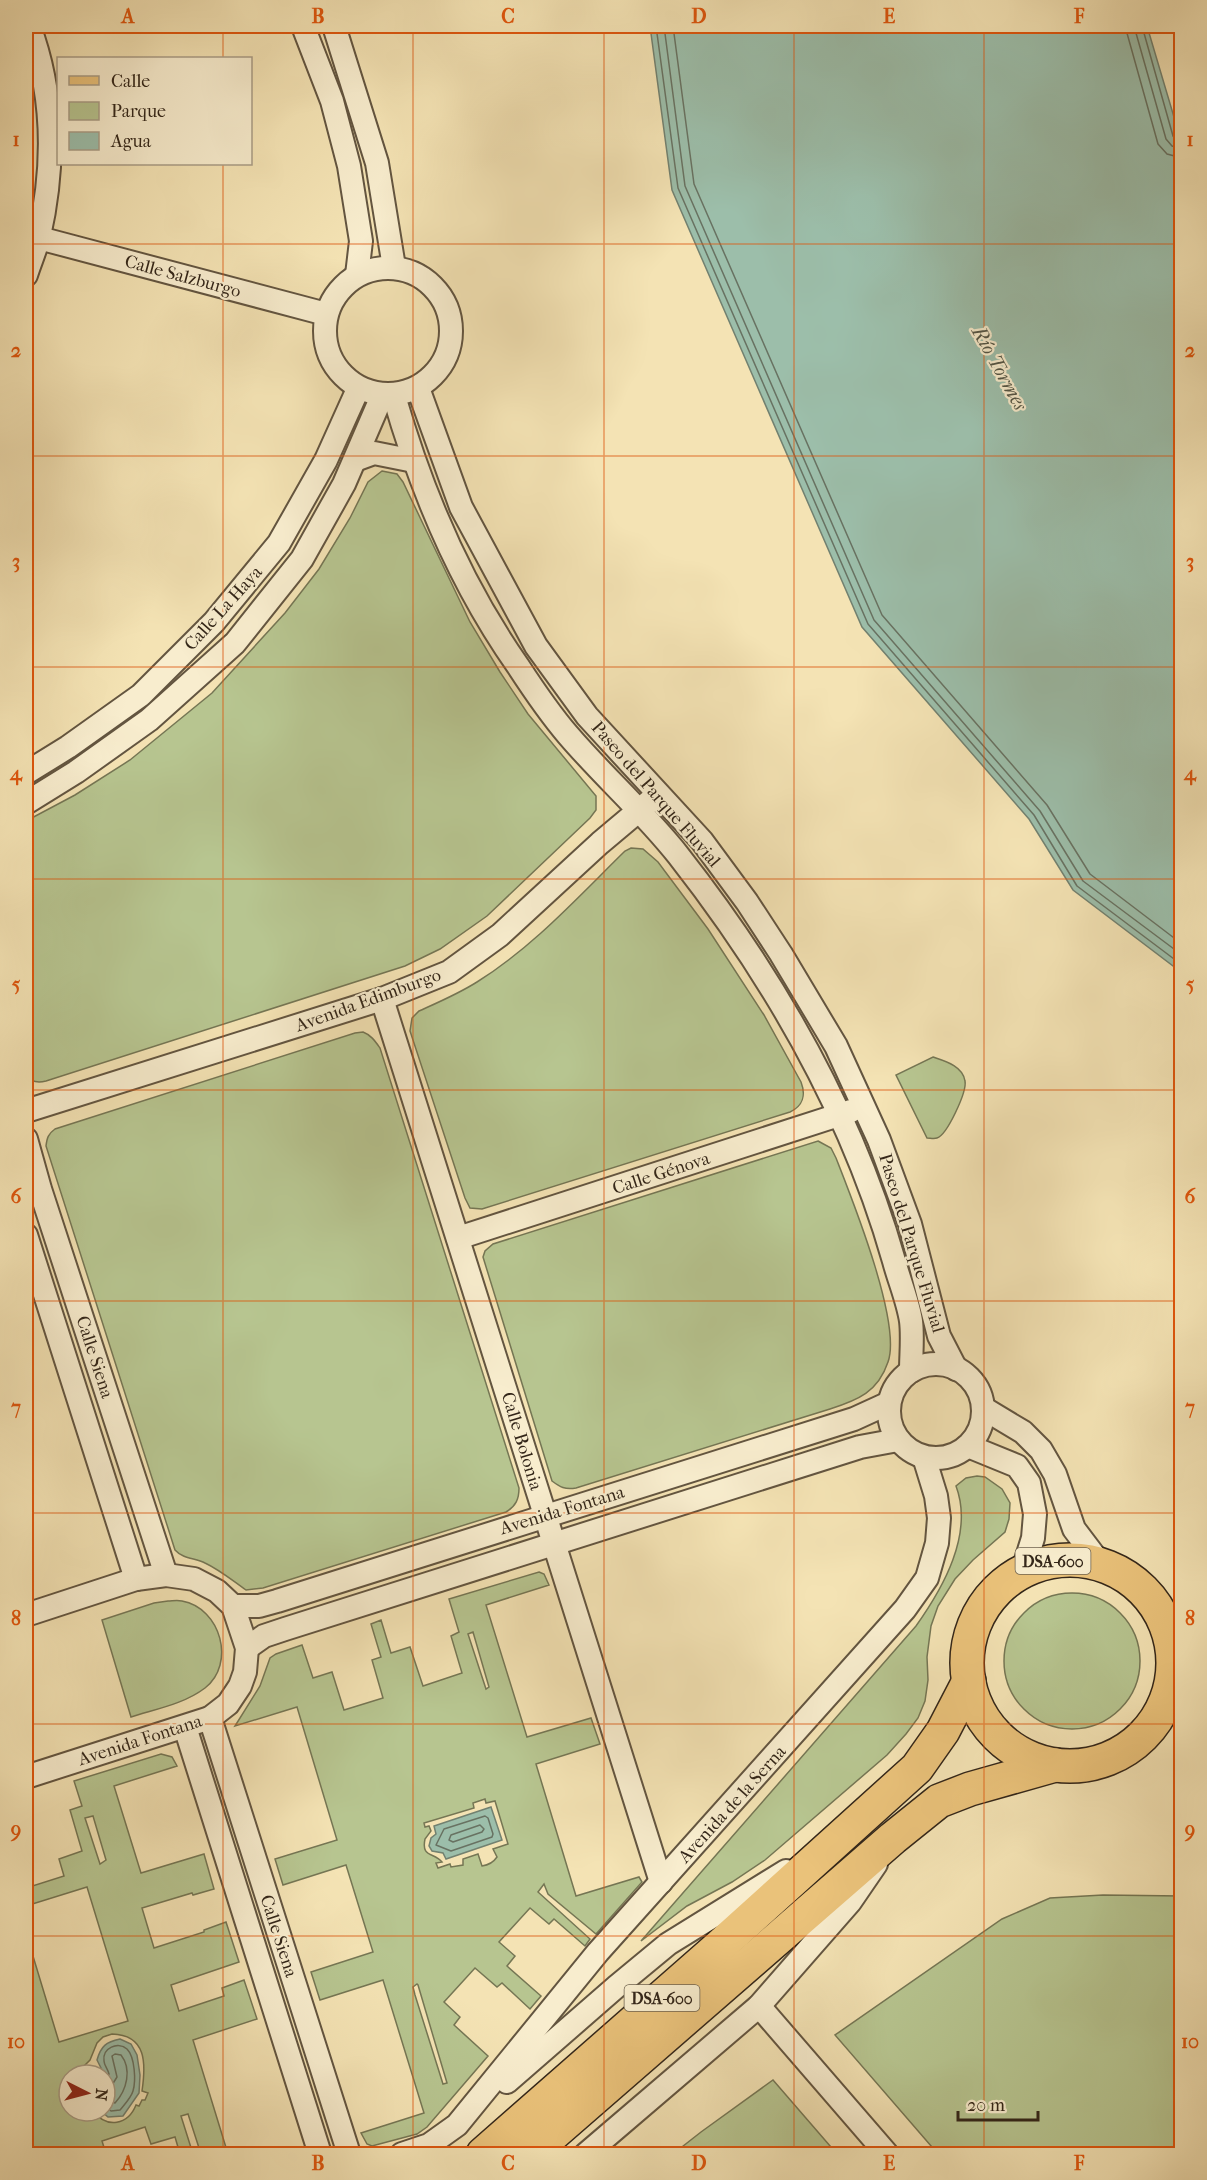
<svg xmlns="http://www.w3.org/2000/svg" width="1207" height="2180" viewBox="0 0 1207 2180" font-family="'IM FELL French Canon',serif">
  <rect width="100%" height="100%" fill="#f4e3b4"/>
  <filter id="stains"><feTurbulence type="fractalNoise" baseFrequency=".00333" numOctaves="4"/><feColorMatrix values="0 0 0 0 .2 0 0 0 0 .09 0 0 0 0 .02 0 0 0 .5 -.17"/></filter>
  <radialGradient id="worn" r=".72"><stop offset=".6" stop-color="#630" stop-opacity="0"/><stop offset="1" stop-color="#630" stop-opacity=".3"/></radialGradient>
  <g fill="#b7c590" stroke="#757654" stroke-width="1.5" fill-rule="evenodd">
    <path d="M 382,471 L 397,474 L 403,482 L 470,622 L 500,672 L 528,714 L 596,796 L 596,810 L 590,818 L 487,916 L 440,949 L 405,966 L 46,1081 C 38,1083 31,1082 26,1076 L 26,821 L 75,795 L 130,760 L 212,693 L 285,613 L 319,569 L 350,518 L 368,482 Z"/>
    <path d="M 631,848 L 643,849 L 658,862 L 708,929 L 764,1015 L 801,1082 C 806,1095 803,1106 790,1112 L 482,1209 L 470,1208 L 465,1198 L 410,1031 L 412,1018 L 419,1011 C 439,1002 458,994 477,982 C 533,947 578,897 625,851 Z"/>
    <path d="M 363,1032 C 371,1035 375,1041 380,1048 L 519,1488 C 519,1499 516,1506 506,1512 L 263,1588 L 246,1590 C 233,1581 220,1570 205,1563 C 195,1558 183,1559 175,1550 L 46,1146 C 47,1138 48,1134 55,1129 L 355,1033 Z"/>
    <path d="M 933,1057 C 945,1061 963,1066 965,1081 C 967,1092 947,1135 937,1138 C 934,1139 930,1138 927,1138 L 896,1075 Z"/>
    <path d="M 818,1141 L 831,1148 L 836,1158 C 852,1199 902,1323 888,1362 C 878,1392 858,1400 830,1409 L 576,1488 C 565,1490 560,1487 552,1481 L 483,1257 L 485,1251 L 493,1244 Z"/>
    <path d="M 977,1476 L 985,1477 L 1002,1489 L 1010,1503 L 1009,1519 L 1005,1532 L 973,1560 L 955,1579 L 938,1606 L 931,1626 L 927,1657 L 928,1680 L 925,1701 L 918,1718 L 906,1734 L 887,1755 L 765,1860 L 732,1882 L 687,1906 L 641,1941 L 916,1626 C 943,1588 974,1534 956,1486 L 966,1478 Z"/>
    <path d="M 539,1572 L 544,1574 L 549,1585 L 486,1605 L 527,1737 L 591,1718 L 600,1744 L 536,1764 L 576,1896 L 639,1877 L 642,1882 L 596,1934 L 548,1894 L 544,1884 L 538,1892 L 590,1939 L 585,1946 L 554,1919 L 549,1924 L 530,1908 L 499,1942 L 515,1956 L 507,1966 L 541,1996 L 530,2009 L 502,1983 L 497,1987 L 475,1968 L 444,2002 L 460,2017 L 454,2025 L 488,2056 L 427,2127 L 417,2134 L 372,2146 L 367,2144 L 361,2133 L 424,2113 L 383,1980 L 320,2000 L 311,1972 L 373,1952 L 346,1865 L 283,1885 L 275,1859 L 337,1840 L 297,1707 L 235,1726 L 260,1686 L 270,1658 L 276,1654 L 302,1645 L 313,1678 L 332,1672 L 344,1710 L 383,1698 L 372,1660 L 381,1657 L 371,1624 L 381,1620 L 391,1653 L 410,1647 L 423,1686 L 462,1673 L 451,1636 L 459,1632 L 449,1599 ZM 473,1632 L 489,1687 L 486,1689 L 468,1634 ZM 485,1799 L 486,1803 L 495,1801 L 508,1844 L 493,1849 L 497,1857 C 493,1863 489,1865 482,1866 L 478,1854 L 463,1859 L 463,1865 L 451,1867 L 450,1864 L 438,1868 L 436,1863 L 442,1862 C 434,1852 421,1858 425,1839 L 431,1831 L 429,1826 L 425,1827 L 424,1823 L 474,1808 L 473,1803 ZM 417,1984 L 418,1985 L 447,2083 L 443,2084 L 415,1995 L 413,1987 Z"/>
    <circle cx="1072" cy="1661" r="68"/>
    <path d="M 168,1601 C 172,1601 177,1600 182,1601 C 221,1608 236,1664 205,1688 C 184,1704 156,1709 131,1717 L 102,1620 L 154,1603 Z"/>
    <path d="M 161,1754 L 172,1757 L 177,1766 L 114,1786 L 141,1873 L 204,1854 L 214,1889 L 193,1895 L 192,1893 L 142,1908 L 154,1948 L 204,1932 L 204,1930 L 226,1922 L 239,1962 L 171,1985 L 179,2011 L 224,1996 L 222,1988 L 244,1980 L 257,2019 L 193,2040 L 228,2154 L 201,2154 L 188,2114 L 181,2116 L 193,2154 L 180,2154 L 175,2137 L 151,2144 L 145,2127 L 102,2141 L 106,2154 L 65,2154 L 64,2152 L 59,2154 L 31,2154 L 26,2136 L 26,1933 L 59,2042 L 128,2021 L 87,1887 L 26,1906 L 26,1888 L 64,1876 L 59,1859 L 82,1851 L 70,1810 L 82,1806 L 74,1781 ZM 93,1816 L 106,1860 L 100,1864 L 85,1818 ZM 112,2034 C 147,2035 146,2064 142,2091 L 148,2093 L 145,2100 L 142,2100 L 139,2106 L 136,2105 C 128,2125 107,2129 93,2111 L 69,2111 L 69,2075 L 83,2075 L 85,2072 L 82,2068 L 90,2060 L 97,2043 L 103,2037 Z"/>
    <polygon points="1103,1895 1181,1896 1181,2154 938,2154 835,2035 1002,1919 1050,1898"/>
    <polygon points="773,2080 837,2154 673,2154 701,2132"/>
  </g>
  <g fill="#9cbeaa" stroke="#728170" stroke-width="1.5">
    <polygon points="650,26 1147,26 1182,144 1181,972 1073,890 1029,819 862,627 672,190"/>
    <polygon points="491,1807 502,1840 446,1859 443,1853 432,1851 429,1846 431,1838 436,1834 434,1826"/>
    <path d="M 120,2039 L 131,2044 L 137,2055 L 140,2075 L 139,2093 L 123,2116 L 108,2117 L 101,2111 L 105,2111 L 106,2078 L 97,2060 C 101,2046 106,2042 120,2039 Z"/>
  </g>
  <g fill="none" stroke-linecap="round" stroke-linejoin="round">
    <g stroke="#687262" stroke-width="1.5">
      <polyline points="656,26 678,188 868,624 1034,815 1077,886 1182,965"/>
      <polyline points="664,26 685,186 874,620 1040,811 1083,881 1182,955"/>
      <polyline points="673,26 694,184 882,615 1047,805 1090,874 1182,944"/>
      <polyline points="1125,26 1158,144 1167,154 1182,158"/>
      <polyline points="1134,26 1166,139 1172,146 1182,149"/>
      <polyline points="1142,26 1173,136 1176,140 1182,141"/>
      <polygon points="485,1816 488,1818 493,1834 492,1837 451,1851 436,1845 444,1829"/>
      <polygon points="480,1825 484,1829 482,1832 453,1842 449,1840 451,1835"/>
      <path d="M 105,2080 L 109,2074 C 108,2069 104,2065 104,2061 C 102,2048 118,2041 127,2049 C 135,2057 136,2081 133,2091 C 131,2098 124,2105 120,2110 L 111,2111 L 105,2107"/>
      <path d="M 105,2088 L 112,2085 L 117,2077 L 112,2056 L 115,2054 L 121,2055 C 132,2069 127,2090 115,2103 L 105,2098"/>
    </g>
    <g stroke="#635540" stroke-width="26">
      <g id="street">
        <polyline points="303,26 332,101 349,166 361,241 357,275"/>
        <polyline points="334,26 377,163 394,267"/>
        <polyline points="39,238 326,314"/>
        <circle cx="388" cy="331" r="63"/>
        <path d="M 26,275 C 30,262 36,249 39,236 C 55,166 54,93 29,26"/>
        <polyline points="418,388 461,507 536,646 587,716 702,841 747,902 781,954 836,1046 879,1140 910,1224 939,1336 956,1369"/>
        <path d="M 394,396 C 421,490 461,585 518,666 C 533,689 550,714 568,735 C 603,776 644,812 678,855 C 773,976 852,1113 894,1261 C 899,1280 908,1301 911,1321 C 913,1337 911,1355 911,1371"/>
        <polyline points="355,460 374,453 414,461"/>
        <polyline points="26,773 68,747 141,695 214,622 279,543 326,460 358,389"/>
        <polyline points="26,803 76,772 149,720 235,643 302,559 344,484 382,396"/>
        <polyline points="382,999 661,1882"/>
        <polyline points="26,1111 382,999 449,972 500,935 600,843 650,801"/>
        <polyline points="26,1139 40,1189 166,1575"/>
        <polyline points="26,1235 136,1579"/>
        <polyline points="458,1238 851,1111"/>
        <circle cx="936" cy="1411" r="47"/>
        <polyline points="983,1408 1023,1432 1041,1450 1055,1474 1074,1529 1099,1562"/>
        <polyline points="968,1446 1017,1466 1029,1483 1035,1514 1033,1538 1023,1570"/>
        <polyline points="233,1606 259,1606 277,1601 854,1419 889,1403"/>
        <polyline points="26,1615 136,1579 166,1575 194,1579 217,1591 233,1606 247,1648 245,1672 240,1686 228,1704 210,1718 26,1777"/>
        <polyline points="247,1648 264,1636 285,1629 860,1447 898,1440"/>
        <polyline points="210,1718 349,2154"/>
        <polyline points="185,1727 320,2154"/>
        <polyline points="759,2006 887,2154"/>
        <polyline points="507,2082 616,1987 668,1944 786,1871"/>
        <polyline points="402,2154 429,2145 457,2125 598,1952 905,1609 927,1578 937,1543 939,1518 936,1496 924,1457"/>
        <polyline points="586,2154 759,2006 850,1902 876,1864"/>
      </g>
    </g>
    <g stroke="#332619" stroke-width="36">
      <g id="primary">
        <circle cx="1070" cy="1663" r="103"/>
        <polyline points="483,2154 720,1946 917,1768 943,1731 969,1681"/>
        <polyline points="530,2154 893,1838 939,1801 970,1789 1055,1765"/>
      </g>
    </g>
    <use href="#street" stroke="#f8edce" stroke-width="22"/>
    <use href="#primary" stroke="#eac27a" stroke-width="33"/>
  </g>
  <path fill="none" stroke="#df560d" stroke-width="1.5" stroke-opacity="0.55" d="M 223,26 L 223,58M 413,26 L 413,2154M 604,26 L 604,2154M 794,26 L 794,2154M 984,26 L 984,2154M 223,164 L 223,2154M 26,244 L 1182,244M 26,456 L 1182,456M 26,667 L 1182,667M 26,879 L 1182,879M 26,1090 L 1182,1090M 26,1301 L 1182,1301M 26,1513 L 1182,1513M 26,1724 L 1182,1724M 26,1936 L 1182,1936"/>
  <g text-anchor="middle" stroke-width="4.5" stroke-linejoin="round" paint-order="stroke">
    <g fill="#f8edce" stroke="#6e624f" stroke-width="1.5">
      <rect x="1015.5" y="1548" width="75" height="26" rx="4.5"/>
      <rect x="624.5" y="1985" width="75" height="26" rx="4.5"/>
    </g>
    <g font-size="16" font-weight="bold" fill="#332619">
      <text x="1053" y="1567">DSA-600</text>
      <text x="662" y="2004">DSA-600</text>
    </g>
    <g font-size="18" fill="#332619" stroke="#f8edce">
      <text transform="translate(183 276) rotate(15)" y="6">Calle Salzburgo</text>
      <text transform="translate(223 608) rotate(-48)" y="6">Calle La Haya</text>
      <text transform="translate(656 794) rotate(49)" y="6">Paseo del Parque Fluvial</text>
      <text transform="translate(368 1000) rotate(-20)" y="6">Avenida Edimburgo</text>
      <text transform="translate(661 1173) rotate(-18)" y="6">Calle Génova</text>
      <text transform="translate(912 1243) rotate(73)" y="6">Paseo del Parque Fluvial</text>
      <text transform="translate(95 1357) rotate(72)" y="6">Calle Siena</text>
      <text transform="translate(522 1441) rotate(73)" y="6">Calle Bolonia</text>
      <text transform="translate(562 1510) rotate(-17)" y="6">Avenida Fontana</text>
      <text transform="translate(140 1740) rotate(-18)" y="6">Avenida Fontana</text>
      <text transform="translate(732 1804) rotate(-48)" y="6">Avenida de la Serna</text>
      <text transform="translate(279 1936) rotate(72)" y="6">Calle Siena</text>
    </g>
    <g font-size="20" font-style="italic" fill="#525444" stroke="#f8edce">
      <text transform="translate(1000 368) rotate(61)" y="7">Río Tormes</text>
    </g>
  </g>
  <rect width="1207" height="2180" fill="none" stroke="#f4e3b4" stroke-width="66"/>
  <rect x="57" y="57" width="195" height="108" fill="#f8edce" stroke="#a99d86" stroke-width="1.5"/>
  <rect x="69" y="76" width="30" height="9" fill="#eac27a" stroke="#a99d86" stroke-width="1.5"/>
  <text x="111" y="87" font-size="18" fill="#332619">Calle</text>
  <rect x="69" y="102" width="30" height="18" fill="#b7c590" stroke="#a99d86" stroke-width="1.5"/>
  <text x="111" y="117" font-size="18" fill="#332619">Parque</text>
  <rect x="69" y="132" width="30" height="18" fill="#9cbeaa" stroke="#a99d86" stroke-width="1.5"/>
  <text x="111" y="147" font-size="18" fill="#332619">Agua</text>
  <g transform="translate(87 2093) rotate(96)"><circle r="28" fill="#f8edce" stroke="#a99d86" stroke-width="1.5"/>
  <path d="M0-4.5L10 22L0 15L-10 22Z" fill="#8f2418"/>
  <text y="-9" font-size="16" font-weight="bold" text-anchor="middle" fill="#332619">N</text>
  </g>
  <path d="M958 2111v9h80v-9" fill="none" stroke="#332619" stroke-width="3"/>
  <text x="967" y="2111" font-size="18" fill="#332619" stroke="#f8edce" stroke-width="4.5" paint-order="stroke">20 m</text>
  <rect x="33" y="33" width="1141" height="2114" fill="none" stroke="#df560d" stroke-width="2"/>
  <g font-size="20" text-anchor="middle" font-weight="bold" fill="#df560d">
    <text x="128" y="23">A</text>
    <text x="318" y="23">B</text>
    <text x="508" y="23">C</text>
    <text x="699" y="23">D</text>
    <text x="889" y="23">E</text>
    <text x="1079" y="23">F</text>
    <text x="16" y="146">1</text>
    <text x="1190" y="146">1</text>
    <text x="16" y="357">2</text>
    <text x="1190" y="357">2</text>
    <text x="16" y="568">3</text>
    <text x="1190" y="568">3</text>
    <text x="16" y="780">4</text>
    <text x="1190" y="780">4</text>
    <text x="16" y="991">5</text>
    <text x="1190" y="991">5</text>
    <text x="16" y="1203">6</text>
    <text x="1190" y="1203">6</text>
    <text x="16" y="1414">7</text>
    <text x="1190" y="1414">7</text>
    <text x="16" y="1625">8</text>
    <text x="1190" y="1625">8</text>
    <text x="16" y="1837">9</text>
    <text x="1190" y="1837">9</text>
    <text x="16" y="2048">10</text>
    <text x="1190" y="2048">10</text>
    <text x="128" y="2170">A</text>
    <text x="318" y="2170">B</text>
    <text x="508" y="2170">C</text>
    <text x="699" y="2170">D</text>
    <text x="889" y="2170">E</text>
    <text x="1079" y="2170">F</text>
  </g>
  <rect width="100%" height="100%" filter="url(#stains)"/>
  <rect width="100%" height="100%" fill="url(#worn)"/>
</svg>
